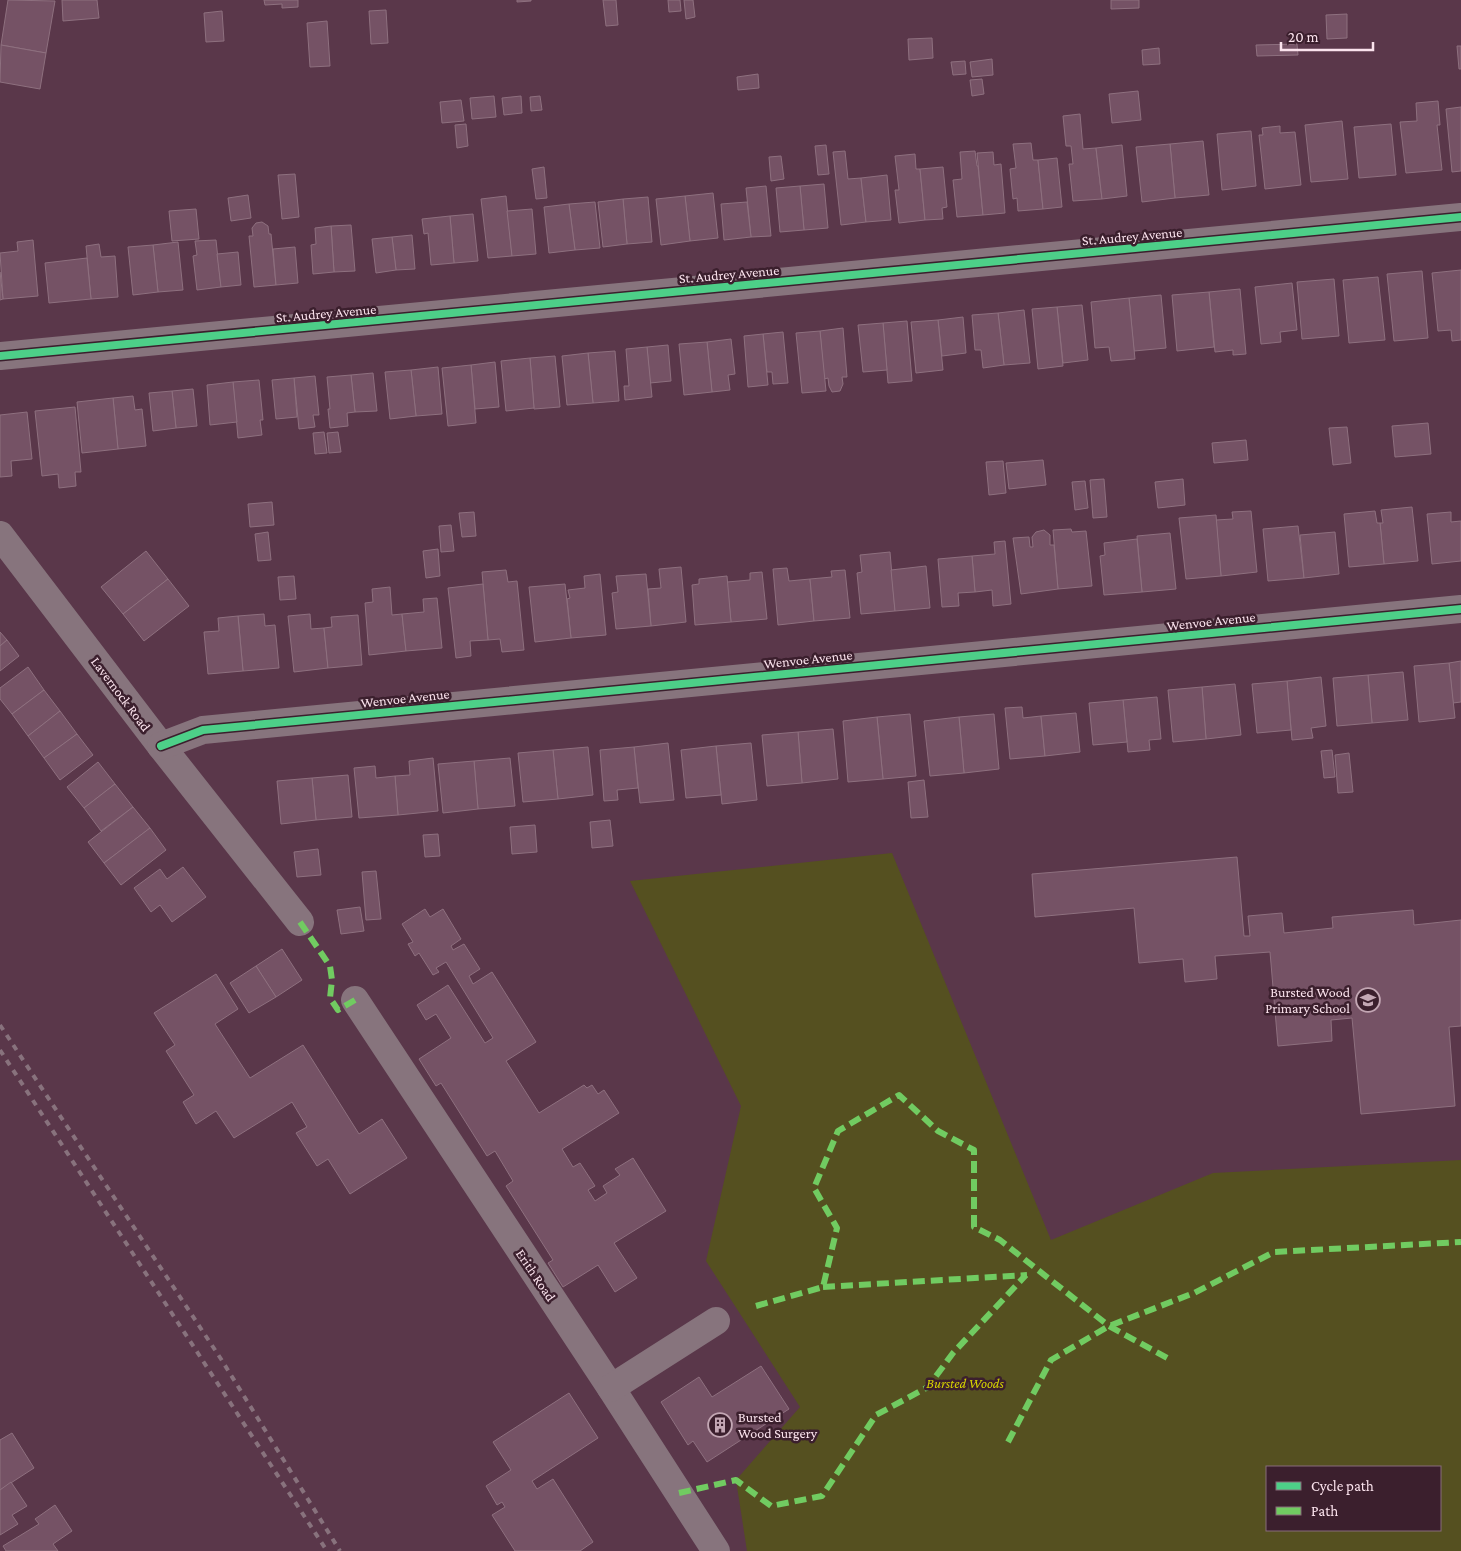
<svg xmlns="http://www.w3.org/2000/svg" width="1461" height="1551" viewBox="0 0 1461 1551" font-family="'Crimson Pro',serif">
  <rect width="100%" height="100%" fill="#5a374a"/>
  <path fill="#555020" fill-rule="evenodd" d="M 892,853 L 1051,1240 L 1213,1173 L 1461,1160 L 1461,1551 L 747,1551 L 736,1480 L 800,1407 L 706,1261 L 741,1106 L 630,881 ZM 1440,1467 L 1440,1530 L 1267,1530 L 1267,1467 Z"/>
  <g fill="#755265" stroke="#8e707f">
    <polygon points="8,0 55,1 46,53 1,45"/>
    <polygon points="62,0 97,0 99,18 63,21"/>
    <polygon points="264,0 298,0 298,7 282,8 282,4 265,5"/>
    <polygon points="517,0 531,0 531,1 517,2"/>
    <polygon points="603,0 616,0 618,25 606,26"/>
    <polygon points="668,0 680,0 681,11 669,12"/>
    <polygon points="684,0 693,0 695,17 686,19"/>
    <polygon points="1111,0 1139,0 1139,8 1111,9"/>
    <polygon points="386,10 388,43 371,44 369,11"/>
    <polygon points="222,11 224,41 206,42 204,13"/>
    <polygon points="1347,14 1347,38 1327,39 1326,15"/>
    <polygon points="327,21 330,66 310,67 307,23"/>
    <polygon points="932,38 933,58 909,60 908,39"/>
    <polygon points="1297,44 1298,55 1257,56 1256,45"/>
    <polygon points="1,45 46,53 40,89 0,82"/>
    <polygon points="1457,46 1461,46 1461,69 1459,69"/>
    <polygon points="1159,48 1160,64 1143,65 1142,50"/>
    <polygon points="992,59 993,75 972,77 970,62"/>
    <polygon points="965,61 966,74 953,75 951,62"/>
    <polygon points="758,74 759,88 738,90 737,77"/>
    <polygon points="982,79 984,94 972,96 970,80"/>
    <polygon points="1138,91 1141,120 1112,123 1109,94"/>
    <polygon points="494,96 496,117 472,119 470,98"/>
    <polygon points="521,96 522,113 504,115 502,98"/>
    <polygon points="540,96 542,110 531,111 530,97"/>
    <polygon points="461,100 464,121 442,123 440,102"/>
    <polygon points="1438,101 1440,125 1437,125 1442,170 1406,173 1400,122 1417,121 1416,103"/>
    <polygon points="1461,107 1461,171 1452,172 1446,109"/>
    <polygon points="1080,114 1083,149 1096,148 1102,199 1073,201 1069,164 1073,164 1071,146 1066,146 1063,116"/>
    <polygon points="1342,121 1348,179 1311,182 1305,125"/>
    <polygon points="466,124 468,146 457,148 455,125"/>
    <polygon points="1391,124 1396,175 1359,178 1354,127"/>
    <polygon points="1280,126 1280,133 1295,132 1301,185 1265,189 1259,135 1263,135 1262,128"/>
    <polygon points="1251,131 1256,186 1222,190 1217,134"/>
    <polygon points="1203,141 1209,195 1175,198 1170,144"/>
    <polygon points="1031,143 1033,160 1038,160 1043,209 1018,211 1017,198 1013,199 1010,169 1016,168 1013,144"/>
    <polygon points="1170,144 1175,198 1142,202 1136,147"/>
    <polygon points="826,145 829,174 818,175 815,146"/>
    <polygon points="1122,145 1127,196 1102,199 1096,148"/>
    <polygon points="845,151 848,179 861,178 866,222 841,225 833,152"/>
    <polygon points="975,151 977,166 978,166 983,215 957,217 953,180 962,179 960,152"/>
    <polygon points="993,152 994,165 1001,164 1005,213 983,215 977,153"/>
    <polygon points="915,154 916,169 920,169 925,220 899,223 895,190 899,190 895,156"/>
    <polygon points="781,156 784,179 771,181 769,157"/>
    <polygon points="1057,158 1062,207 1043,209 1038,160"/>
    <polygon points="544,167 547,198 536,199 532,169"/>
    <polygon points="943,167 947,207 942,208 943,219 925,220 920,169"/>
    <polygon points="295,174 299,217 282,219 278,175"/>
    <polygon points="887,175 891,220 866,222 861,178"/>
    <polygon points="824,184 828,228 804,230 800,186"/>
    <polygon points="766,186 771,236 751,237 746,188"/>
    <polygon points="800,186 804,230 780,232 776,188"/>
    <polygon points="713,193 718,238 690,241 685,196"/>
    <polygon points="248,195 251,218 231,221 228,198"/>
    <polygon points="506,196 512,256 488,258 481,199"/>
    <polygon points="685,196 690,241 661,245 656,199"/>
    <polygon points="648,197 652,242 627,244 623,199"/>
    <polygon points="623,199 627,244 603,247 598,202"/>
    <polygon points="595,202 600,248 575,250 569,204"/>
    <polygon points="747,202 751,237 724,240 721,204"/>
    <polygon points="569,204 575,250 549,253 544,207"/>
    <polygon points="196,209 199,239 172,241 169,211"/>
    <polygon points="532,209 536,254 512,256 507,211"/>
    <polygon points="473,214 478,261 454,263 450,216"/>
    <polygon points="450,216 454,263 431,265 428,233 424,234 422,219"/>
    <polygon points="262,222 268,226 269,234 271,234 276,285 254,287 249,236 253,236 252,228 256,223"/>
    <polygon points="351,225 355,271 334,272 331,226"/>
    <polygon points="331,226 334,272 313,274 311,245 316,244 315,228"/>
    <polygon points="412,235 415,269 396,270 392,237"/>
    <polygon points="392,237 396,270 376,273 372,239"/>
    <polygon points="33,240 38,296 3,299 0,253 18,251 17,242"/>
    <polygon points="216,240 221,287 197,290 193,256 197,255 195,241"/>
    <polygon points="178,242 183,290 158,292 153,245"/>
    <polygon points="99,244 101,257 115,256 118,297 91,299 86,246"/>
    <polygon points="153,245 158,292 133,295 128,247"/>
    <polygon points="295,247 298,283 276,285 273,249"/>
    <polygon points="238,252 241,285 221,287 217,254"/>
    <polygon points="87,258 91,299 49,303 45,263"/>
    <polygon points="1461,270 1461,340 1452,341 1451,330 1438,331 1432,273"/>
    <polygon points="1422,271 1428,338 1394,341 1387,274"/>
    <polygon points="0,272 3,299 0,300"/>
    <polygon points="1378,277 1385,340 1349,343 1343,280"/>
    <polygon points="1334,279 1339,336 1302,339 1297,282"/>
    <polygon points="1292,283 1297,330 1280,332 1281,342 1261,344 1255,287"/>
    <polygon points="1240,289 1246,354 1233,355 1233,350 1215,352 1209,292"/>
    <polygon points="1209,292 1214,347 1177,351 1172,295"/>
    <polygon points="1161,295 1166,348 1134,351 1129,298"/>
    <polygon points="1129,298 1135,359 1111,361 1109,347 1095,348 1091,302"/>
    <polygon points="1082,305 1088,360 1063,363 1057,307"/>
    <polygon points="1057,307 1063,366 1038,369 1032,309"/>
    <polygon points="1024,310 1030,363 1004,365 998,313"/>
    <polygon points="998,313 1004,365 983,368 981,350 975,350 972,315"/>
    <polygon points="963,317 966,353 942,356 938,320"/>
    <polygon points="938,320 943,370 916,373 911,322"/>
    <polygon points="907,321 912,381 888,383 883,323"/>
    <polygon points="883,323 887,370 863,372 858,325"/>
    <polygon points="843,328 847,377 842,377 843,384 840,391 832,392 829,386 828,378 824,379 820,331"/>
    <polygon points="820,331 826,391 802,393 796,333"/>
    <polygon points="783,332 788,383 773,384 772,372 767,372 763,334"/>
    <polygon points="763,334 768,385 748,387 744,336"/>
    <polygon points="731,339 735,374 728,375 730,390 712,392 707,342"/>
    <polygon points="707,342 712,392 684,395 679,344"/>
    <polygon points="668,345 671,381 650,383 647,347"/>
    <polygon points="647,347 652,397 625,400 624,386 629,386 626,349"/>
    <polygon points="615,351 619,401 593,403 588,353"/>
    <polygon points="588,353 593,403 567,405 562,356"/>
    <polygon points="555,356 560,407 534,409 530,358"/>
    <polygon points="530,358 534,408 506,411 501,361"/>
    <polygon points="495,362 499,407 475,409 471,365"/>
    <polygon points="471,365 476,423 448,426 442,368"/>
    <polygon points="438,367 442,414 416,416 411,370"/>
    <polygon points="411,370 416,416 390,419 385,372"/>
    <polygon points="373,373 377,411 355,412 351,375"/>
    <polygon points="351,375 355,412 347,413 348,426 330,428 328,409 330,409 327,377"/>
    <polygon points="315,376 319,415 313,415 315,427 299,429 294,378"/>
    <polygon points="294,378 297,417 276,419 272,380"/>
    <polygon points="259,380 263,420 260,420 262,435 238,438 233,382"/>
    <polygon points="233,382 237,422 210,425 207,385"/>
    <polygon points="193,389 197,426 176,428 172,391"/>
    <polygon points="172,391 176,428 153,431 149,393"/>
    <polygon points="133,396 135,410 142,409 146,446 118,449 113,398"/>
    <polygon points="113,398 118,449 82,453 77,402"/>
    <polygon points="75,407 81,472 75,472 76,486 59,488 58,474 42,476 35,411"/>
    <polygon points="27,412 32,459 11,461 12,476 0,477 0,415"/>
    <polygon points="1428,423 1431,454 1395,457 1392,426"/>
    <polygon points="1347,427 1351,463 1333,465 1329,428"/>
    <polygon points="324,432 327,453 315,454 313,433"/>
    <polygon points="338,432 341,452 329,453 327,433"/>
    <polygon points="1246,440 1248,460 1214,463 1212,443"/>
    <polygon points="1043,460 1046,485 1009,489 1006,463"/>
    <polygon points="1003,461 1006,493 989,495 986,462"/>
    <polygon points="1104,479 1107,517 1093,518 1090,480"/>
    <polygon points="1183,479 1185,505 1158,508 1155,482"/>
    <polygon points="1085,481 1088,508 1075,510 1072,482"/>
    <polygon points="272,502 274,525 250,527 248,504"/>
    <polygon points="1412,507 1418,561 1384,564 1380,523 1383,523 1381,510"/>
    <polygon points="1251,511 1257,572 1221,576 1216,520 1233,519 1232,512"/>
    <polygon points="1375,511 1377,523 1380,523 1384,564 1349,567 1344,514"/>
    <polygon points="474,512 476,536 462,537 459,513"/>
    <polygon points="1451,512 1451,522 1461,521 1461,561 1432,564 1427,514"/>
    <polygon points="1216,515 1221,576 1186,579 1179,518"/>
    <polygon points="451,525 454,551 441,552 439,526"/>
    <polygon points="1298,526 1304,578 1268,581 1263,529"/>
    <polygon points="1071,529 1072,532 1086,531 1092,586 1058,589 1053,530"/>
    <polygon points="1044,530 1050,535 1050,545 1054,545 1058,589 1021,594 1013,538 1029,537 1030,547 1033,547 1032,537 1036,532"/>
    <polygon points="268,532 271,560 258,561 255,534"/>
    <polygon points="1335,532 1339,574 1304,578 1300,535"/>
    <polygon points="1170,533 1176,589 1142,592 1137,536"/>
    <polygon points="1137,539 1142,592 1104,595 1100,556 1105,555 1104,543"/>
    <polygon points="1005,541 1011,604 993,606 992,590 975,592 972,556 995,554 994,542"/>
    <polygon points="438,549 440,576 426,578 423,551"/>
    <polygon points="146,551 168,579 123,614 101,587"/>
    <polygon points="890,552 895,611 861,614 857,573 862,572 860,555"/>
    <polygon points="972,556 975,592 958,593 959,606 942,607 938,559"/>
    <polygon points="926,566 930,608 895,611 891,570"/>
    <polygon points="681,567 686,622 651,626 648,589 661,588 659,569"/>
    <polygon points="787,568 789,581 810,579 814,621 778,625 773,569"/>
    <polygon points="506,570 508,582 517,581 524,650 502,652 500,639 488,640 482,572"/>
    <polygon points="845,570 850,618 814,621 810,579 832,577 831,571"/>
    <polygon points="762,572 767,619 731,622 727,582 750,580 750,573"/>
    <polygon points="600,574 606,635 571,638 567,599 570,598 568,590 585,588 584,576"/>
    <polygon points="646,574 651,626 616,629 612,593 618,592 616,576"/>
    <polygon points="294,576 296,599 280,600 278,577"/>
    <polygon points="727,576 731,622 695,625 692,585 699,584 699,579"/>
    <polygon points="168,579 189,606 144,641 123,614"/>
    <polygon points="483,584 488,640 470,641 471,656 456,658 448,588"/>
    <polygon points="565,584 571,638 535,642 529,587"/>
    <polygon points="390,587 392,615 402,614 406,651 369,655 365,603 373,602 372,589"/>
    <polygon points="437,598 442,648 406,651 402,614 424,612 423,599"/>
    <polygon points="264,614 265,626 275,625 279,668 243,671 238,616"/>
    <polygon points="310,614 311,629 324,628 328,668 294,672 288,616"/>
    <polygon points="358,615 362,665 328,668 324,628 332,627 331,617"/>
    <polygon points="238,616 243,671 208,674 204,632 219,631 218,618"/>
    <polygon points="0,632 7,640 0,646"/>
    <polygon points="7,640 19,656 0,671 0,646"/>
    <polygon points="1461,661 1461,702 1453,703 1449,663"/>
    <polygon points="1449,663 1455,718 1419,722 1414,666"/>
    <polygon points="28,667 44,690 12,714 0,699 0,688"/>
    <polygon points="1403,672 1408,720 1372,723 1368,675"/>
    <polygon points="1368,675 1372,723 1337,726 1333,678"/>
    <polygon points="1321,677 1326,726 1311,728 1313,738 1292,740 1287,681"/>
    <polygon points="1287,681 1291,730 1257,733 1252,684"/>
    <polygon points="1235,684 1241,735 1206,739 1202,687"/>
    <polygon points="1202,687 1206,739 1173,742 1168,690"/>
    <polygon points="44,690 60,711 28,736 12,714"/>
    <polygon points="1157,697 1161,739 1149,740 1150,750 1128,752 1123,700"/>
    <polygon points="1123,700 1127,742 1093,745 1089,703"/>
    <polygon points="1022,707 1023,718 1041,716 1045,756 1010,759 1005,708"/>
    <polygon points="60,711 77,734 44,758 28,736"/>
    <polygon points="1076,713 1080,752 1045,756 1041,716"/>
    <polygon points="910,714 916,776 883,779 877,717"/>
    <polygon points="994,714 999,769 964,773 959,717"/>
    <polygon points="877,717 883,779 848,782 843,721"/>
    <polygon points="959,717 964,773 930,776 924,721"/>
    <polygon points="833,729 838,779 802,783 798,732"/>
    <polygon points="798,732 802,783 767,786 762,735"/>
    <polygon points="77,734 93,755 60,780 44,758"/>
    <polygon points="668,743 674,800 640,803 634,747"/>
    <polygon points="751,743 757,800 722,804 716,746"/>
    <polygon points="716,746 721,795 686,798 681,750"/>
    <polygon points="588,747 593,795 558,799 553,750"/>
    <polygon points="634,747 638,788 617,790 618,800 604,801 600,750"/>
    <polygon points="553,750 558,799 523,802 518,753"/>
    <polygon points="1332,750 1335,777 1324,778 1321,751"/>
    <polygon points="1349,753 1353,792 1338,793 1335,755"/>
    <polygon points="433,758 438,811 398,815 395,776 410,775 409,761"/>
    <polygon points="510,758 515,806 478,809 474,761"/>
    <polygon points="474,761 478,809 443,813 438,764"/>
    <polygon points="98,762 115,784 84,808 67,787"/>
    <polygon points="375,766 376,778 395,776 398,815 359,818 354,768"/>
    <polygon points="348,775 352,817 316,820 312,778"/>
    <polygon points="312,778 316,820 281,824 277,781"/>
    <polygon points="924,780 928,817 911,818 908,782"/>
    <polygon points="115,784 133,807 101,831 84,808"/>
    <polygon points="133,807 150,828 104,863 88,842"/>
    <polygon points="610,820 613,846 592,848 590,822"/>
    <polygon points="535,825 537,852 512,854 510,827"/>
    <polygon points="150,828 166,850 121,885 104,863"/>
    <polygon points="438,834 440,856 425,857 423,835"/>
    <polygon points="318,849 321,875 297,877 294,852"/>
    <polygon points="1237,857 1244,936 1250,936 1248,916 1282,913 1284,933 1333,928 1332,917 1413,910 1414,925 1461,920 1461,1026 1449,1027 1455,1106 1361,1114 1352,1018 1331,1020 1332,1041 1278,1046 1270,952 1215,956 1217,979 1185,982 1183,959 1139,963 1134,908 1035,917 1032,874"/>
    <polygon points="183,867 206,897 172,922 160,905 151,912 134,888 160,869 167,879"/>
    <polygon points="376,871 381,919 366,920 362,872"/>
    <polygon points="360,907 364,931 341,934 337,910"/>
    <polygon points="425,909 430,917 443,909 461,939 451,946 453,950 464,944 480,969 469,976 473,984 492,972 536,1042 506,1061 539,1113 584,1085 587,1088 592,1085 598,1094 604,1090 619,1113 562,1149 573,1167 580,1163 595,1186 588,1190 595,1201 607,1193 603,1186 620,1175 615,1169 633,1158 666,1211 614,1243 637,1278 615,1292 598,1265 563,1287 548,1263 553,1260 506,1186 513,1181 495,1151 487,1156 441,1083 436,1086 419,1059 451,1038 436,1014 426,1020 417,1005 448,985 485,1043 493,1038 446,962 436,968 439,972 433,975 419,953 415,956 408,944 413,942 402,924"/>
    <polygon points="282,949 302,980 276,997 256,966"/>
    <polygon points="256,966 276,997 249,1013 230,983"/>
    <polygon points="216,974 238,1009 215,1024 250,1078 303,1045 359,1134 382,1119 407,1158 350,1194 328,1159 317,1166 296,1133 307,1127 292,1102 234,1138 216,1111 196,1124 183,1102 194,1095 166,1051 175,1045 154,1013"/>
    <polygon points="761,1366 789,1409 707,1462 693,1441 688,1445 661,1402 699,1377 712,1397"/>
    <polygon points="569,1393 598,1438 532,1481 537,1489 553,1479 593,1542 580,1551 515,1551 492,1515 505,1507 502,1502 497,1505 486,1486 511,1470 493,1442"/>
    <polygon points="12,1433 34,1468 0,1490 0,1440"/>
    <polygon points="11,1482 27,1506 12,1515 18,1524 0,1535 0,1490"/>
    <polygon points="55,1505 72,1531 53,1544 58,1551 6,1551 3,1546 39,1524 35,1519"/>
  </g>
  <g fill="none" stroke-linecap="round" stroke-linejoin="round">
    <g stroke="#87747d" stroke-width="28">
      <polyline points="0,356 1461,217"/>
      <polyline points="0,535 161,746 300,922"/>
      <polyline points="161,746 203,730 1461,609"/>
      <polyline points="355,1000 611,1388 716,1551"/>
      <polyline points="611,1388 716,1321"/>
    </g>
    <g stroke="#88727d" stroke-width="4" stroke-dasharray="6 6" stroke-linecap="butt">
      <polyline points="0,1025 221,1359 340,1551"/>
      <polyline points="0,1050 327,1551"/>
    </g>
    <g stroke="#71cb61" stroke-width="6" stroke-dasharray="12 6" stroke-linecap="butt">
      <polyline points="300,922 330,966 332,980 330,998 338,1010 355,1000"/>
      <polyline points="823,1287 1027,1275"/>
      <polyline points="756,1306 823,1287 837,1228 814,1188 838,1131 899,1095 938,1131 974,1150 974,1227 1000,1240 1109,1326 1171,1360"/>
      <polyline points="1008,1442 1051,1360 1109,1326 1194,1293 1274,1252 1461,1242"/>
      <polyline points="679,1493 736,1480 771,1506 822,1496 876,1415 928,1387 953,1353 1026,1275"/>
    </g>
    <g stroke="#3b1f2d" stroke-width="11">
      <g id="cycleway">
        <polyline points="0,356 1461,217"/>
        <polyline points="161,746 203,730 1461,609"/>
      </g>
    </g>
    <use href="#cycleway" stroke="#4dcf88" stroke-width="8"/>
  </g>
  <defs>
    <g id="school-ring" transform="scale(1.25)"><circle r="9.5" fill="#3b1f2d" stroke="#c3a7b4" stroke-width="1.5"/><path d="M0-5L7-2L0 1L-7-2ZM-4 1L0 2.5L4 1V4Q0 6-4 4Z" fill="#c3a7b4"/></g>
    <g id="building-ring" transform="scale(1.25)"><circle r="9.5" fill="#3b1f2d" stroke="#c3a7b4" stroke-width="1.5"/><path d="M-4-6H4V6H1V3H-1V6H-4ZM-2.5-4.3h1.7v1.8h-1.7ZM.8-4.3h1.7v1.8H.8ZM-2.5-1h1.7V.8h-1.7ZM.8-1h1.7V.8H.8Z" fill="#c3a7b4"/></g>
  </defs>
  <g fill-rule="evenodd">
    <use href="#school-ring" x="1368" y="1000"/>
    <use href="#building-ring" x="720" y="1425"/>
  </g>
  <g text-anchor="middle" stroke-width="5" stroke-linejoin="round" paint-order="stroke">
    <g font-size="14" fill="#fbe3ed" stroke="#3b1f2d">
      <text transform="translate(1132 236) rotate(-5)" y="5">St. Audrey Avenue</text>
      <text transform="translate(729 274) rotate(-5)" y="5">St. Audrey Avenue</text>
      <text transform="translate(326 313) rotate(-5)" y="5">St. Audrey Avenue</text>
      <text transform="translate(1211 621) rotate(-6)" y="5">Wenvoe Avenue</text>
      <text transform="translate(808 659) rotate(-6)" y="5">Wenvoe Avenue</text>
      <text transform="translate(121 694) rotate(53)" y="5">Lavernock Road</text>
      <text transform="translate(405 698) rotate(-6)" y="5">Wenvoe Avenue</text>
      <text transform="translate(536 1275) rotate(56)" y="5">Erith Road</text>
    </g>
    <g font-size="14" fill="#fbe3ed" stroke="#3b1f2d" text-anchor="end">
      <text x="1350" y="997">Bursted Wood<tspan x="1350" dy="16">Primary School</tspan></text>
      <text x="738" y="1422" text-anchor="start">Bursted<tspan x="738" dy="16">Wood Surgery</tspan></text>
    </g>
    <g font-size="14" font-style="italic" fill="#d6d300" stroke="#3b1f2d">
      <text x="965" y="1388">Bursted Woods</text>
    </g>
  </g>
  <rect x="1266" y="1466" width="175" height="65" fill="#3b1f2d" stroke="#886d7a"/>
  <rect x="1276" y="1482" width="25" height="8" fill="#4dcf88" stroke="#886d7a"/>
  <text x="1311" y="1491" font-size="15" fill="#fbe3ed">Cycle path</text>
  <rect x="1276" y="1507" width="25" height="8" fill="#71cb61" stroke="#886d7a"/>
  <text x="1311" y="1516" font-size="15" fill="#fbe3ed">Path</text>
  <path d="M1281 42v8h92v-8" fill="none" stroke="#fbe3ed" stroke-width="2.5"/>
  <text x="1288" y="42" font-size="15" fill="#fbe3ed" stroke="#3b1f2d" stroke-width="4" paint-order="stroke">20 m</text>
</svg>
